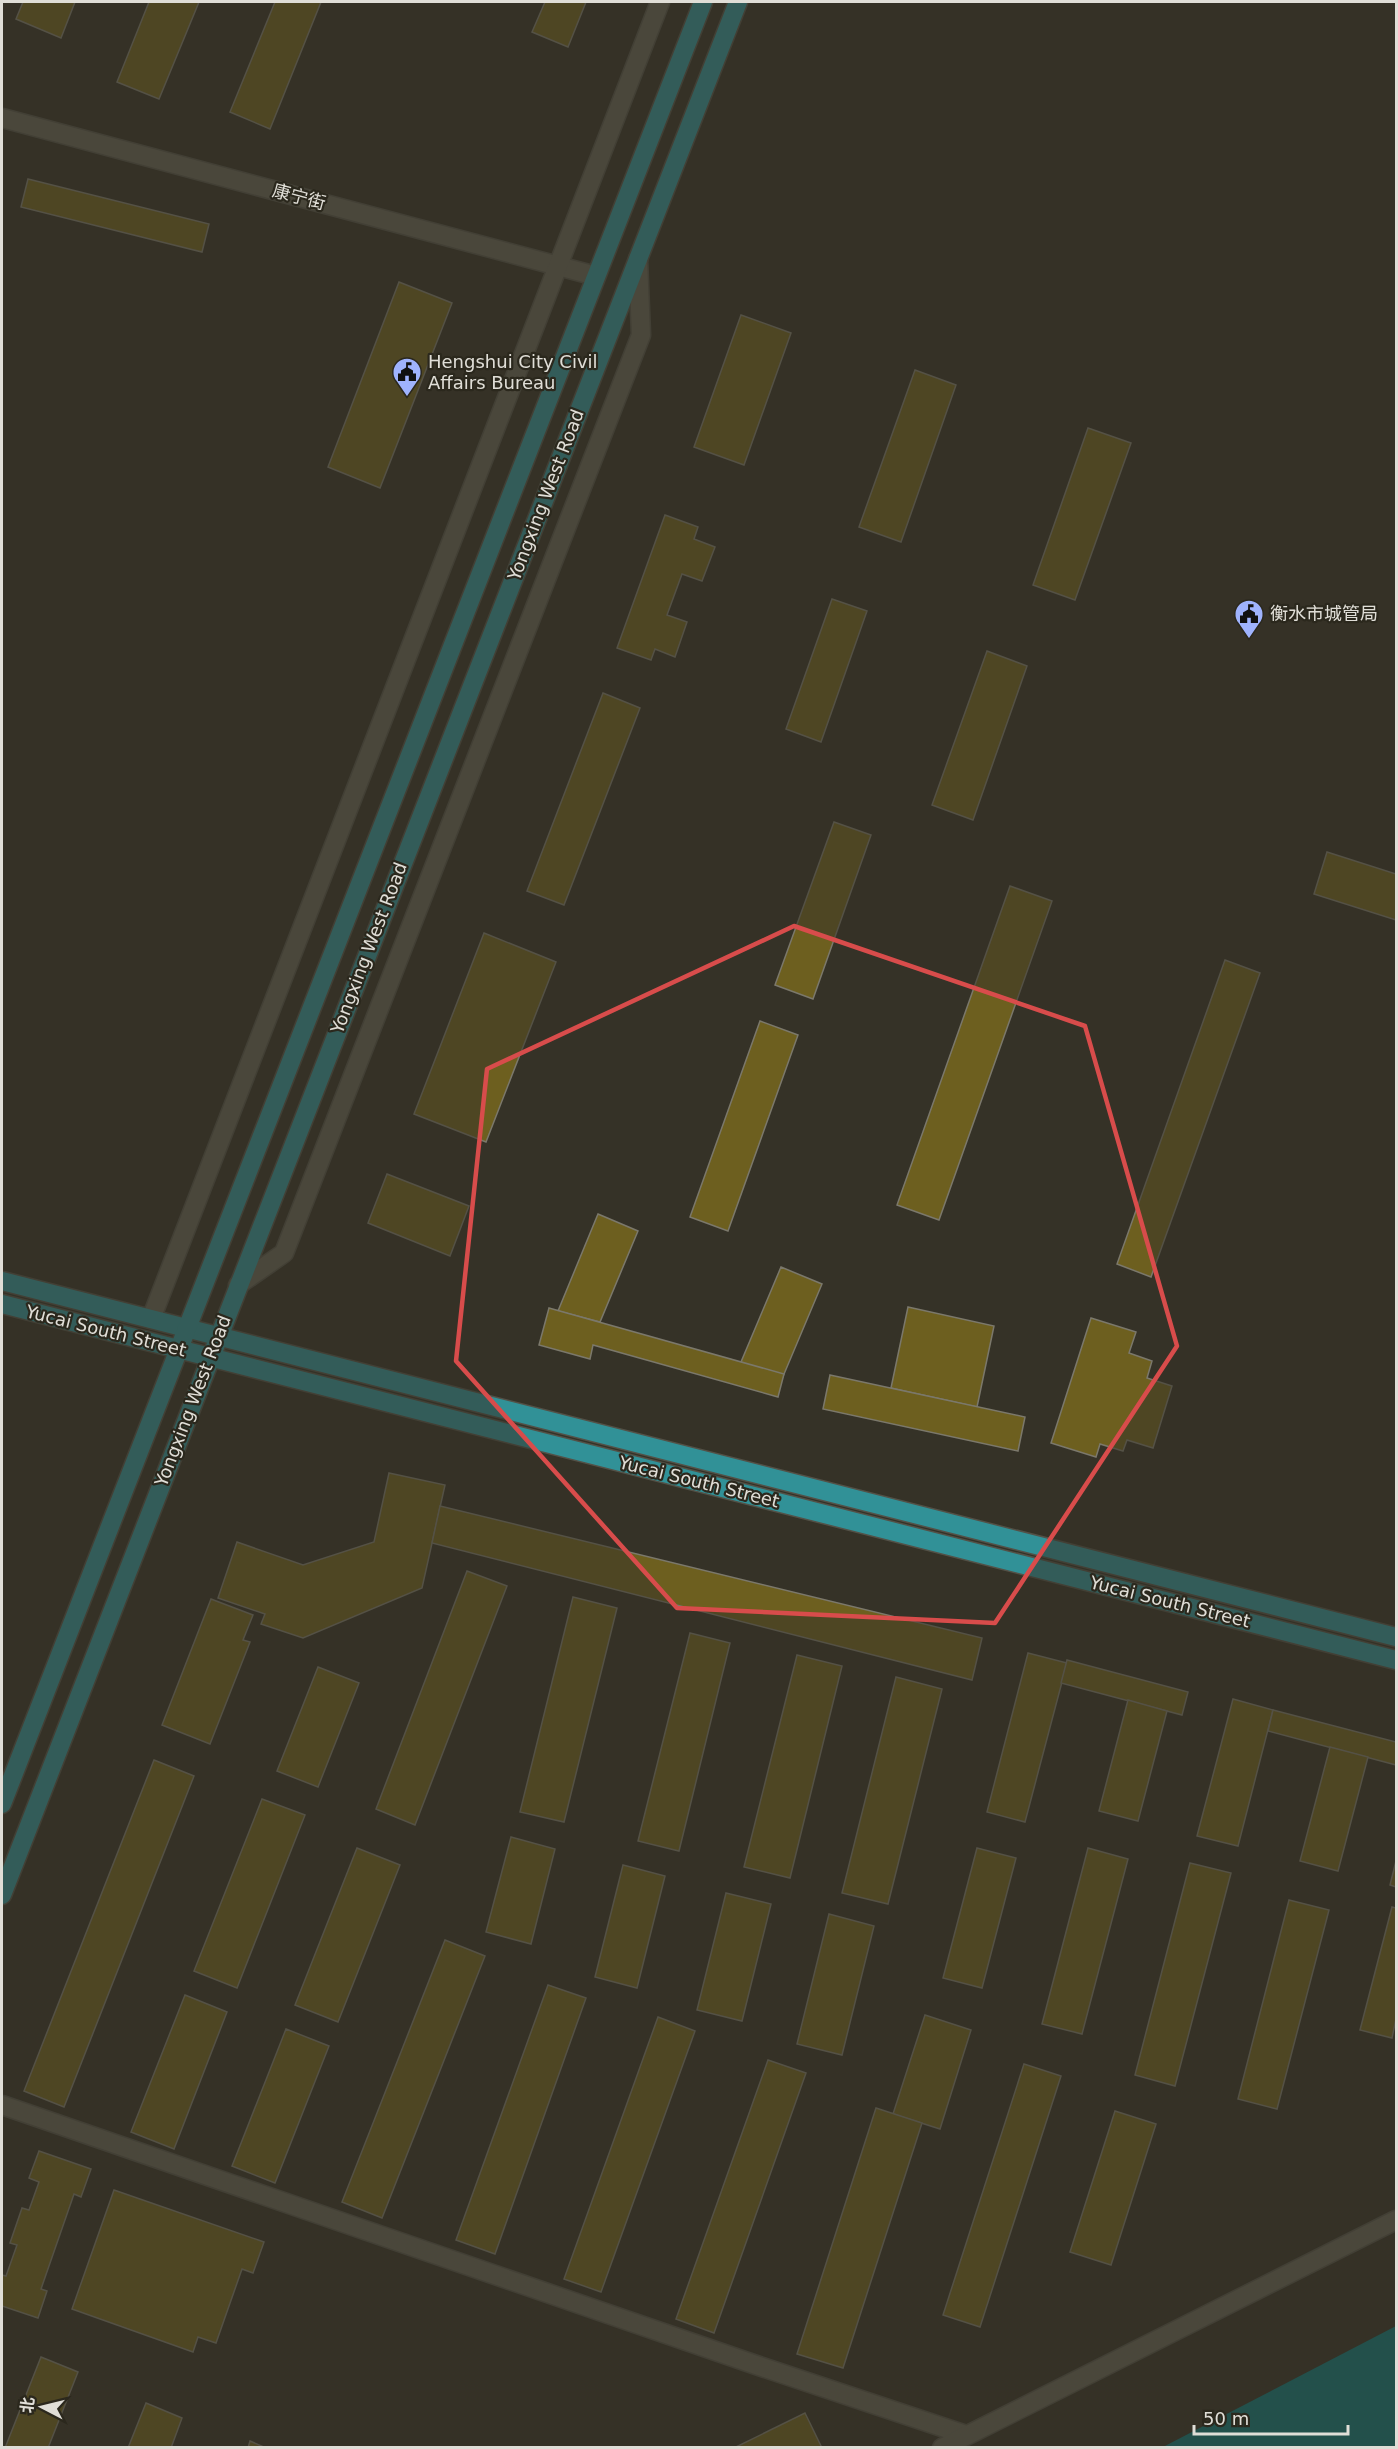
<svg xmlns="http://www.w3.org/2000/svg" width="1398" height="2449" viewBox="0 0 1398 2449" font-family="'DejaVu Sans','Noto Sans SC',sans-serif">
  <rect width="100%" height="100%" fill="#353227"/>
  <polygon fill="#0e7679" points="1396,2326 1396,2447 1163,2447"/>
  <g fill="#6d5f1f" stroke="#7b786b" stroke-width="1.5">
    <polygon points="23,2 75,2 61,38 16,19"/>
    <polygon points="149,2 199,2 159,99 117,82"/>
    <polygon points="275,2 321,2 270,129 230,112"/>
    <polygon points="545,2 586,2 568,47 532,32"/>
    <polygon points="28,179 209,224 202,252 21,207"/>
    <polygon points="399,282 452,303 380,488 328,467"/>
    <polygon points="741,315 791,333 744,465 694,447"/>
    <polygon points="915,370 956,385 901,542 859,527"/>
    <polygon points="1088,428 1131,443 1075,600 1033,585"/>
    <polygon points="665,515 698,527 694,539 715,547 702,581 682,574 667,615 687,622 675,657 655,649 651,660 617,648"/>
    <polygon points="832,599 867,611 821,742 786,729"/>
    <polygon points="987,651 1027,666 973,820 932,805"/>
    <polygon points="603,693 640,708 564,905 527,891"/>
    <polygon points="834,822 871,835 813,999 775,985"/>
    <polygon points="1327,852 1396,874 1396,920 1314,894"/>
    <polygon points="1010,886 1052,901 939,1220 897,1205"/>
    <polygon points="484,933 556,962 486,1142 414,1114"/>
    <polygon points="1225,960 1260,973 1151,1277 1117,1264"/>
    <polygon points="760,1021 798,1035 728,1231 690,1217"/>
    <polygon points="387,1174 469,1206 450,1256 368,1223"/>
    <polygon points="598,1214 638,1231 600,1322 558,1311"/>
    <polygon points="781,1267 822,1284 779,1386 741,1362"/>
    <polygon points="908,1307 994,1326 977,1407 891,1388"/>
    <polygon points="549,1308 784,1374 778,1397 593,1345 590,1359 539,1345"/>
    <polygon points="1091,1318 1136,1332 1129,1353 1152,1361 1147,1378 1172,1386 1153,1448 1127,1440 1123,1451 1100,1444 1096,1457 1051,1443"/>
    <polygon points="830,1375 1025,1417 1018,1451 823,1409"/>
    <polygon points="389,1473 445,1485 422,1588 303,1638 261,1624 265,1614 218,1598 237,1542 303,1565 374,1542"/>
    <polygon points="440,1506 982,1638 972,1680 432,1543"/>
    <polygon points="467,1571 507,1586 415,1825 376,1809"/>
    <polygon points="573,1597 617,1608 564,1822 520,1812"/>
    <polygon points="211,1599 253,1615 243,1640 250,1642 210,1744 162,1725"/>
    <polygon points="690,1633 730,1643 679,1851 638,1841"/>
    <polygon points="1028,1653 1067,1663 1025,1822 987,1812"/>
    <polygon points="797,1655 842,1666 790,1878 744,1867"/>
    <polygon points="1067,1660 1188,1692 1182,1715 1061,1683"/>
    <polygon points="318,1667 359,1683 318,1787 277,1771"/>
    <polygon points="896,1677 942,1689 888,1904 842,1893"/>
    <polygon points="1233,1699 1273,1710 1238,1846 1197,1836"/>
    <polygon points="1128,1700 1167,1711 1138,1821 1099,1811"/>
    <polygon points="1273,1710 1396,1742 1396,1765 1268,1731"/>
    <polygon points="1330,1747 1368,1757 1338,1871 1300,1861"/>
    <polygon points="154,1760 194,1776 64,2107 24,2091"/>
    <polygon points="262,1799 305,1815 237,1988 194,1971"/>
    <polygon points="511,1837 555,1849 531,1944 486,1932"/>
    <polygon points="357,1848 400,1865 338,2022 295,2005"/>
    <polygon points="977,1848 1016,1858 982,1988 943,1978"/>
    <polygon points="1088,1848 1128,1859 1082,2034 1042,2024"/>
    <polygon points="1396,1861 1396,1887 1390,1885"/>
    <polygon points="1190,1863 1231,1873 1175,2086 1135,2075"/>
    <polygon points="623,1865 665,1876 637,1988 595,1977"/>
    <polygon points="726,1893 771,1904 742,2021 697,2010"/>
    <polygon points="1289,1900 1329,1910 1277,2109 1238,2099"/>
    <polygon points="1392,1907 1396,1908 1396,2019 1392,2038 1360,2030"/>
    <polygon points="829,1914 874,1926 842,2055 797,2044"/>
    <polygon points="445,1940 485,1956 382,2218 342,2202"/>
    <polygon points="548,1985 586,1998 495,2254 456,2240"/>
    <polygon points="185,1995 227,2012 174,2149 131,2132"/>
    <polygon points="925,2015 971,2030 940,2129 893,2114"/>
    <polygon points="658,2017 695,2031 601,2292 564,2279"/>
    <polygon points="286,2029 329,2046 275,2183 232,2166"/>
    <polygon points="768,2060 806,2073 714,2333 676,2319"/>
    <polygon points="1024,2064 1061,2076 980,2327 943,2315"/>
    <polygon points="876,2108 922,2123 843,2368 797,2354"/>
    <polygon points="1115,2111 1156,2124 1111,2265 1070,2252"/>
    <polygon points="39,2151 91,2169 81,2197 74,2194 41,2289 47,2291 38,2318 2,2306 2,2275 6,2276 17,2245 10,2243 22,2208 29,2210 39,2182 29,2178"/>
    <polygon points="114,2190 264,2242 253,2273 242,2269 216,2343 198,2337 193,2352 72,2309"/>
    <polygon points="41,2357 78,2372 48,2448 5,2448"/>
    <polygon points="146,2403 182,2418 171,2448 128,2448"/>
    <polygon points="805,2413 822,2448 734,2448"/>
    <polygon points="250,2441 266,2448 248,2448"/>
  </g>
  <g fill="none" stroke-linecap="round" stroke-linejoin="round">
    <g stroke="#535147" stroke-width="21">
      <g id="minor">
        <polyline points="2,118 596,276"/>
        <polyline points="238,1285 284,1253 641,335 638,259"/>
        <polyline points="151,1319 660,2"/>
        <polyline points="2,2105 762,2367 966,2435"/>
        <polyline points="942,2448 1396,2220"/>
      </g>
    </g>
    <g stroke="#535147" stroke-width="21">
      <g id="major">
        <polyline points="2,1281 1396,1637"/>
        <polyline points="2,1304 1396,1660"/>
        <polyline points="2,1804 703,2"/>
        <polyline points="2,1895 738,2"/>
      </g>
    </g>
    <use href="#minor" stroke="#646255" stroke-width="18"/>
    <use href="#major" stroke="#319197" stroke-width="18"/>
  </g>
  <path d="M0 0H1398V2449H0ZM 794,926 L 1085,1026 L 1177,1346 L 995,1623 L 677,1608 L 456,1361 L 487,1069 Z" fill="#353227" fill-opacity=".55" fill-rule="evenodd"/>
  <path fill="none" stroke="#d84c4b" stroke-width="4.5" stroke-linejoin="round" d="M 794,926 L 1085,1026 L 1177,1346 L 995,1623 L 677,1608 L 456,1361 L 487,1069 Z"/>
  <defs>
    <g id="civic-pin" transform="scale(1.5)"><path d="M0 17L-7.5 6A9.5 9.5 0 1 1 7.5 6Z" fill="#9fb3fd" stroke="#2b281d"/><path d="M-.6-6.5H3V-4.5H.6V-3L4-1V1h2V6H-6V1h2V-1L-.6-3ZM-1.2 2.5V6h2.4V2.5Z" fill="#111"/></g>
  </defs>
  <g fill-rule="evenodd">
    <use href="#civic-pin" x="407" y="372"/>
    <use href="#civic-pin" x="1249" y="614"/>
  </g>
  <g text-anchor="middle" stroke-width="4.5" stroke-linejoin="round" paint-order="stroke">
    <g font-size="18" fill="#e0ded7" stroke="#2b281d">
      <text transform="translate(299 197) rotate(15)" y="6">康宁街</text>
      <text transform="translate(546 495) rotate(-69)" y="6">Yongxing West Road</text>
      <text transform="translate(369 948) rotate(-69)" y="6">Yongxing West Road</text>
      <text transform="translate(106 1331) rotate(14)" y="6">Yucai South Street</text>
      <text transform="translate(193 1401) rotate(-69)" y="6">Yongxing West Road</text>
      <text transform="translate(699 1482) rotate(14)" y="6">Yucai South Street</text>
      <text transform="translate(1170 1602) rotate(14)" y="6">Yucai South Street</text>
    </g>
    <g font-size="18" fill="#e0ded7" stroke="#2b281d" text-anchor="start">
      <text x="428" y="368">Hengshui City Civil<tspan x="428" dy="21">Affairs Bureau</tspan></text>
      <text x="1270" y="620">衡水市城管局</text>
    </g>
  </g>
  <rect width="1398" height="2449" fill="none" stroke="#e0ded7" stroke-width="6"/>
  <g transform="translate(42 2407) rotate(277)" stroke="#2b281d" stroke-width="4.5" paint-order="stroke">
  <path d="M0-4.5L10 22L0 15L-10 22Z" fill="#e0ded7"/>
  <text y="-9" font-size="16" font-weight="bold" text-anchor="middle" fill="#e0ded7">北</text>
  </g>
  <path d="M1194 2425v9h154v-9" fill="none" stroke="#e0ded7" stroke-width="3"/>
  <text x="1203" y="2425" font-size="18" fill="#e0ded7" stroke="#2b281d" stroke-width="4.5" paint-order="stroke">50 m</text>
</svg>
